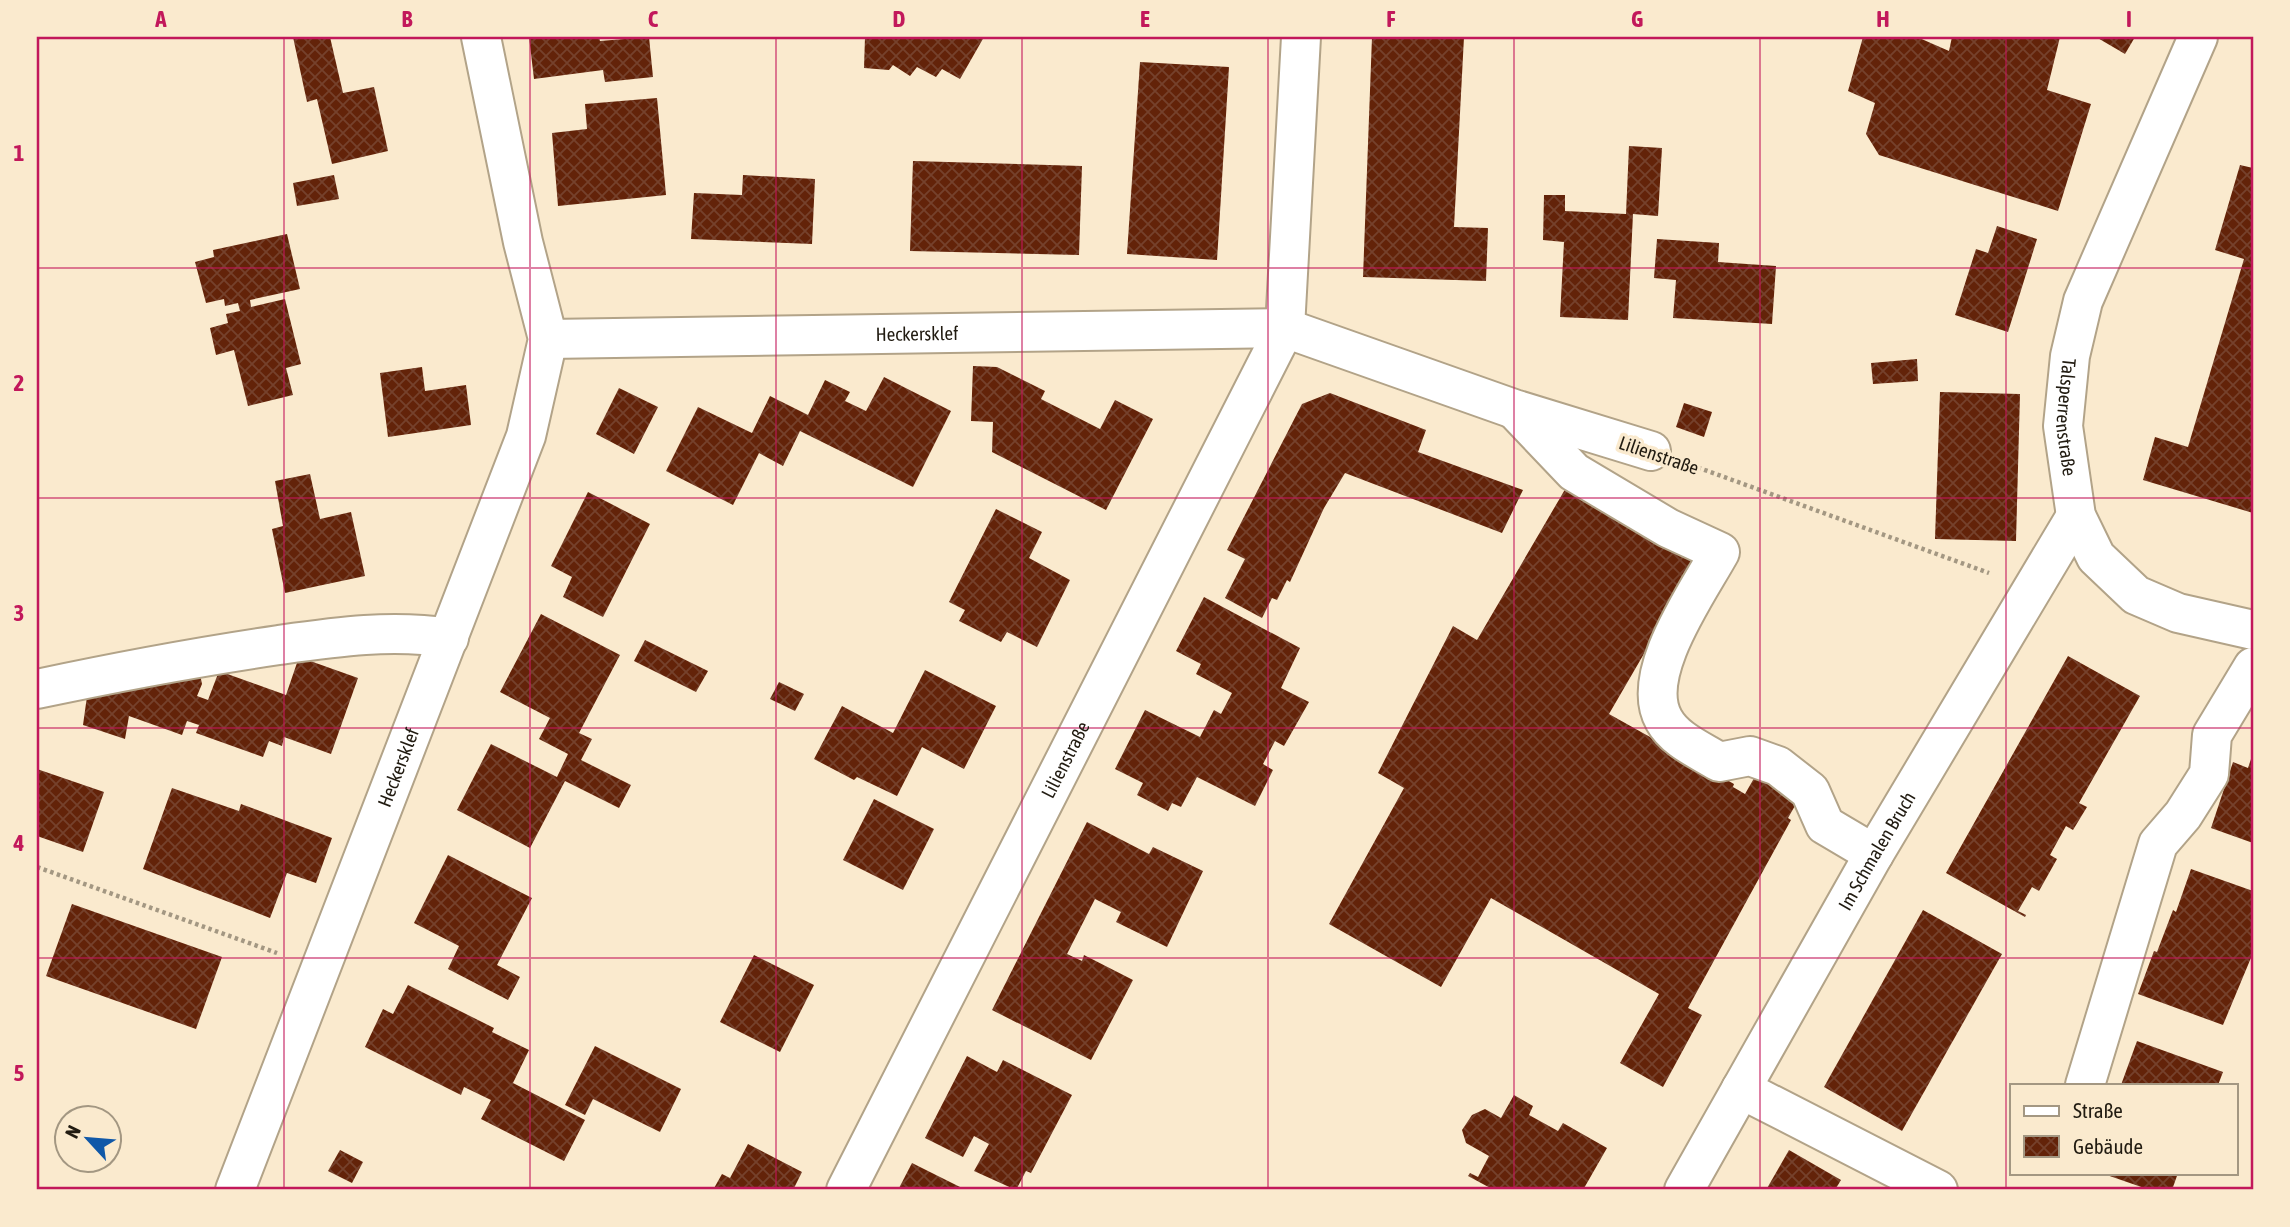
<svg xmlns="http://www.w3.org/2000/svg" width="2290" height="1227" viewBox="0 0 2290 1227" font-family="'Asap Condensed',sans-serif">
  <defs>
    <pattern id="building-cross-hatch" width="8" height="8" patternUnits="userSpaceOnUse" patternTransform="scale(1.75)"><rect width="8" height="8" fill="#632309"/><path d="M0 0l8 8M0 8l8-8" fill="none" stroke="#75412c"/></pattern>
  </defs>
  <rect width="100%" height="100%" fill="#faeace"/>
  <g fill="url(#building-cross-hatch)">
    <polygon points="293,37 330,37 343,93 374,87 388,151 332,164 317,99 307,102"/>
    <polygon points="529,37 599,37 600,41 649,37 653,77 605,82 603,70 534,79"/>
    <polygon points="865,37 984,37 960,79 942,69 936,77 917,67 910,76 893,65 889,70 864,68"/>
    <polygon points="1372,37 1464,37 1454,227 1488,228 1486,281 1363,277"/>
    <polygon points="1863,37 1917,37 1949,51 1952,37 2060,37 2047,90 2091,104 2058,211 1879,155 1866,134 1875,103 1848,91"/>
    <polygon points="2096,37 2135,37 2125,54"/>
    <polygon points="1140,62 1229,67 1217,260 1127,254"/>
    <polygon points="657,98 666,195 558,206 552,133 587,129 585,104"/>
    <polygon points="1629,146 1662,148 1658,216 1633,214 1628,320 1560,317 1564,242 1543,240 1544,195 1565,195 1565,211 1626,214"/>
    <polygon points="913,161 1082,166 1079,255 910,251"/>
    <polygon points="2240,165 2253,168 2253,513 2143,480 2155,437 2188,447 2244,259 2215,250"/>
    <polygon points="334,175 339,199 297,206 293,183"/>
    <polygon points="743,175 815,179 812,244 691,239 694,193 742,195"/>
    <polygon points="1997,226 2037,239 2008,332 1955,315 1976,249 1988,253"/>
    <polygon points="287,234 300,289 250,300 251,307 285,299 301,364 286,368 293,395 248,406 234,350 216,355 210,328 228,323 226,314 240,311 238,303 225,306 224,299 206,303 195,262 214,257 213,250"/>
    <polygon points="1657,239 1719,243 1718,262 1776,266 1772,324 1673,318 1676,280 1654,278"/>
    <polygon points="1917,359 1918,381 1873,384 1871,363"/>
    <polygon points="973,366 997,367 1045,391 1041,399 1100,429 1115,400 1153,419 1106,510 992,452 993,422 971,421"/>
    <polygon points="422,367 425,391 466,385 471,425 388,437 380,373"/>
    <polygon points="884,377 951,411 913,487 800,431 783,466 759,453 733,505 666,471 698,407 752,433 770,396 808,415 825,380 850,392 845,401 866,411"/>
    <polygon points="619,388 658,407 634,454 596,434"/>
    <polygon points="1940,392 2020,394 2016,541 1935,539"/>
    <polygon points="1330,393 1426,430 1418,452 1523,490 1502,533 1345,473 1324,508 1290,582 1287,580 1277,600 1272,598 1262,618 1225,598 1245,559 1227,550 1302,404"/>
    <polygon points="1684,403 1712,412 1704,437 1676,427"/>
    <polygon points="310,474 320,519 351,512 365,576 285,593 272,529 283,526 275,481"/>
    <polygon points="1567,486 1699,559 1609,714 1734,784 1733,787 1745,794 1757,773 1800,797 1788,818 1791,820 1688,1008 1702,1015 1663,1087 1620,1063 1659,994 1491,898 1441,987 1329,924 1404,788 1378,773 1453,626 1477,640"/>
    <polygon points="588,492 650,524 603,617 563,597 572,577 551,566"/>
    <polygon points="996,509 1042,532 1029,558 1070,580 1037,647 1007,632 1001,642 959,621 965,610 949,602"/>
    <polygon points="1204,597 1300,648 1281,688 1309,702 1284,746 1275,741 1263,764 1273,770 1255,806 1197,777 1181,807 1172,803 1168,811 1137,795 1143,783 1115,769 1145,710 1200,737 1214,710 1221,714 1232,693 1196,674 1201,664 1176,651"/>
    <polygon points="541,614 620,655 579,733 592,739 581,760 631,785 619,808 565,781 530,848 457,810 491,744 557,777 568,754 539,739 550,718 500,692"/>
    <polygon points="645,640 708,671 696,692 634,661"/>
    <polygon points="2068,656 2140,696 2079,803 2087,807 2073,830 2066,826 2050,855 2057,859 2039,891 2032,887 2018,911 2026,915 2025,917 1946,873"/>
    <polygon points="299,657 358,678 331,754 284,737 282,746 269,741 263,757 196,733 199,725 187,721 182,735 129,716 125,739 83,725 88,689 200,674 202,684 197,696 208,700 219,671 286,695"/>
    <polygon points="925,670 996,706 964,769 922,747 897,796 857,777 854,780 814,759 842,706 893,733"/>
    <polygon points="779,682 804,694 795,711 770,699"/>
    <polygon points="2253,753 2253,843 2211,828 2233,762 2248,768"/>
    <polygon points="37,769 104,792 83,852 37,836"/>
    <polygon points="172,788 239,811 241,804 332,838 316,883 287,873 270,918 143,869"/>
    <polygon points="874,799 934,829 903,890 843,860"/>
    <polygon points="1087,822 1149,854 1153,847 1203,871 1167,947 1116,922 1121,912 1095,899 1067,954 1082,961 1084,955 1133,980 1091,1060 992,1010"/>
    <polygon points="448,855 532,898 497,965 520,977 508,1000 448,969 459,946 414,923"/>
    <polygon points="2191,869 2253,891 2253,953 2223,1025 2138,994 2154,951 2157,952 2173,910 2176,912"/>
    <polygon points="72,904 222,957 196,1029 46,976"/>
    <polygon points="1923,910 2002,954 1902,1131 1824,1087"/>
    <polygon points="754,955 814,985 780,1052 720,1022"/>
    <polygon points="408,985 494,1028 492,1032 529,1050 513,1083 585,1120 564,1161 481,1119 491,1100 464,1087 461,1095 365,1047 383,1009 393,1014"/>
    <polygon points="2137,1041 2223,1072 2218,1085 2121,1085"/>
    <polygon points="595,1046 681,1089 660,1132 593,1099 585,1115 565,1105"/>
    <polygon points="967,1056 997,1072 1003,1060 1072,1095 1031,1173 1026,1171 1016,1190 974,1171 989,1144 974,1136 963,1157 925,1138"/>
    <polygon points="1514,1095 1533,1106 1529,1115 1558,1131 1563,1123 1607,1148 1583,1190 1494,1190 1468,1176 1470,1173 1478,1177 1489,1156 1466,1143 1462,1130 1472,1115 1485,1109 1501,1118"/>
    <polygon points="748,1144 802,1172 793,1190 713,1190 722,1174 730,1178"/>
    <polygon points="340,1150 363,1162 352,1183 328,1171"/>
    <polygon points="1789,1150 1841,1180 1835,1190 1766,1190"/>
    <polygon points="912,1163 966,1190 898,1190"/>
    <polygon points="2101,1173 2178,1173 2172,1190 2150,1190"/>
  </g>
  <g fill="none" stroke-linecap="round" stroke-linejoin="round">
    <g stroke="#b2a388" stroke-width="42">
      <g id="minor">
        <path id="s1" d="M 2198,37 L 2083,301 L 2070,356 L 2063,426 L 2076,516 L 2096,557 L 2136,595 L 2178,613 L 2253,630"/>
        <path id="s2" d="M 548,339 L 1285,328 L 1514,409 L 1651,451"/>
        <path d="M 1516,411 L 1574,472 L 1668,528 L 1720,552 C 1698,592 1638,675 1664,720 C 1675,740 1700,750 1719,762 L 1750,756 L 1778,766 L 1810,791 L 1825,825 L 1874,854"/>
        <path d="M 37,689 C 117,672 197,657 279,645 C 336,637 391,629 449,638"/>
        <polyline points="2085,1085 2158,844 2183,815 2209,774 2212,735 2253,667"/>
        <polyline points="1741,1089 1938,1190"/>
        <path id="s3" d="M 235,1190 L 526,436 L 548,339 L 523,242 L 481,37"/>
        <path id="s4" d="M 846,1190 L 1285,328 L 1301,37"/>
        <path id="s5" d="M 1684,1190 L 1874,854 L 2076,516"/>
      </g>
    </g>
    <g stroke="#a39782" stroke-width="4.5" stroke-dasharray="3.5 3.5" stroke-linecap="butt">
      <polyline points="1691,465 1989,573"/>
      <polyline points="37,867 277,953"/>
    </g>
    <use href="#minor" stroke="#fff" stroke-width="38"/>
  </g>
  <path fill="none" stroke="#c2185b" stroke-width="2" stroke-opacity="0.55" d="M 284,37 L 284,1190M 530,37 L 530,1190M 776,37 L 776,1190M 1022,37 L 1022,1190M 1268,37 L 1268,1190M 1514,37 L 1514,1190M 1760,37 L 1760,1190M 2006,37 L 2006,1190M 37,268 L 2253,268M 37,498 L 2253,498M 37,728 L 2253,728M 37,958 L 2253,958"/>
  <g text-anchor="middle" stroke-width="7" stroke-linejoin="round" paint-order="stroke">
    <g font-size="19" fill="#211b11" stroke="#faeace">
      <text dy="7" stroke="none"><textPath href="#s2" startOffset="369">Heckersklef</textPath></text>
      <text dy="7" stroke="none"><textPath href="#s1" startOffset="406">Talsperrenstraße</textPath></text>
      <text transform="translate(1659 455) rotate(19)" y="7">Lilienstraße</text>
      <text dy="7" stroke="none"><textPath href="#s4" startOffset="483">Lilienstraße</textPath></text>
      <text dy="7" stroke="none"><textPath href="#s3" startOffset="453">Heckersklef</textPath></text>
      <text dy="7" stroke="none"><textPath href="#s5" startOffset="390">Im Schmalen Bruch</textPath></text>
    </g>
  </g>
  <rect width="2290" height="1227" fill="none" stroke="#faeace" stroke-width="77"/>
  <rect x="2010" y="1084" width="228" height="91" fill="#faeace" stroke="#a39782" stroke-width="2"/>
  <rect x="2024" y="1106" width="35" height="10" fill="#ffffff" stroke="#a39782" stroke-width="2"/>
  <text x="2073" y="1118" font-size="21" fill="#211b11">Straße</text>
  <rect x="2024" y="1136" width="35" height="21" fill="url(#building-cross-hatch)" stroke="#a39782" stroke-width="2"/>
  <text x="2073" y="1154" font-size="21" fill="#211b11">Gebäude</text>
  <g transform="translate(88 1139) rotate(296)"><circle r="33" fill="#faeace" stroke="#a39782" stroke-width="2"/>
  <path d="M0-5L12 26L0 18L-12 26Z" fill="#1058a8"/>
  <text y="-10" font-size="19" font-weight="bold" text-anchor="middle" fill="#211b11">N</text>
  </g>
  <rect x="38" y="38" width="2214" height="1150" fill="none" stroke="#c2185b" stroke-width="2.5"/>
  <g font-size="23" text-anchor="middle" font-weight="bold" fill="#c2185b">
    <text x="161" y="27">A</text>
    <text x="407" y="27">B</text>
    <text x="653" y="27">C</text>
    <text x="899" y="27">D</text>
    <text x="1145" y="27">E</text>
    <text x="1391" y="27">F</text>
    <text x="1637" y="27">G</text>
    <text x="1883" y="27">H</text>
    <text x="2129" y="27">I</text>
    <text x="19" y="161">1</text>
    <text x="19" y="391">2</text>
    <text x="19" y="621">3</text>
    <text x="19" y="851">4</text>
    <text x="19" y="1081">5</text>
  </g>
</svg>
